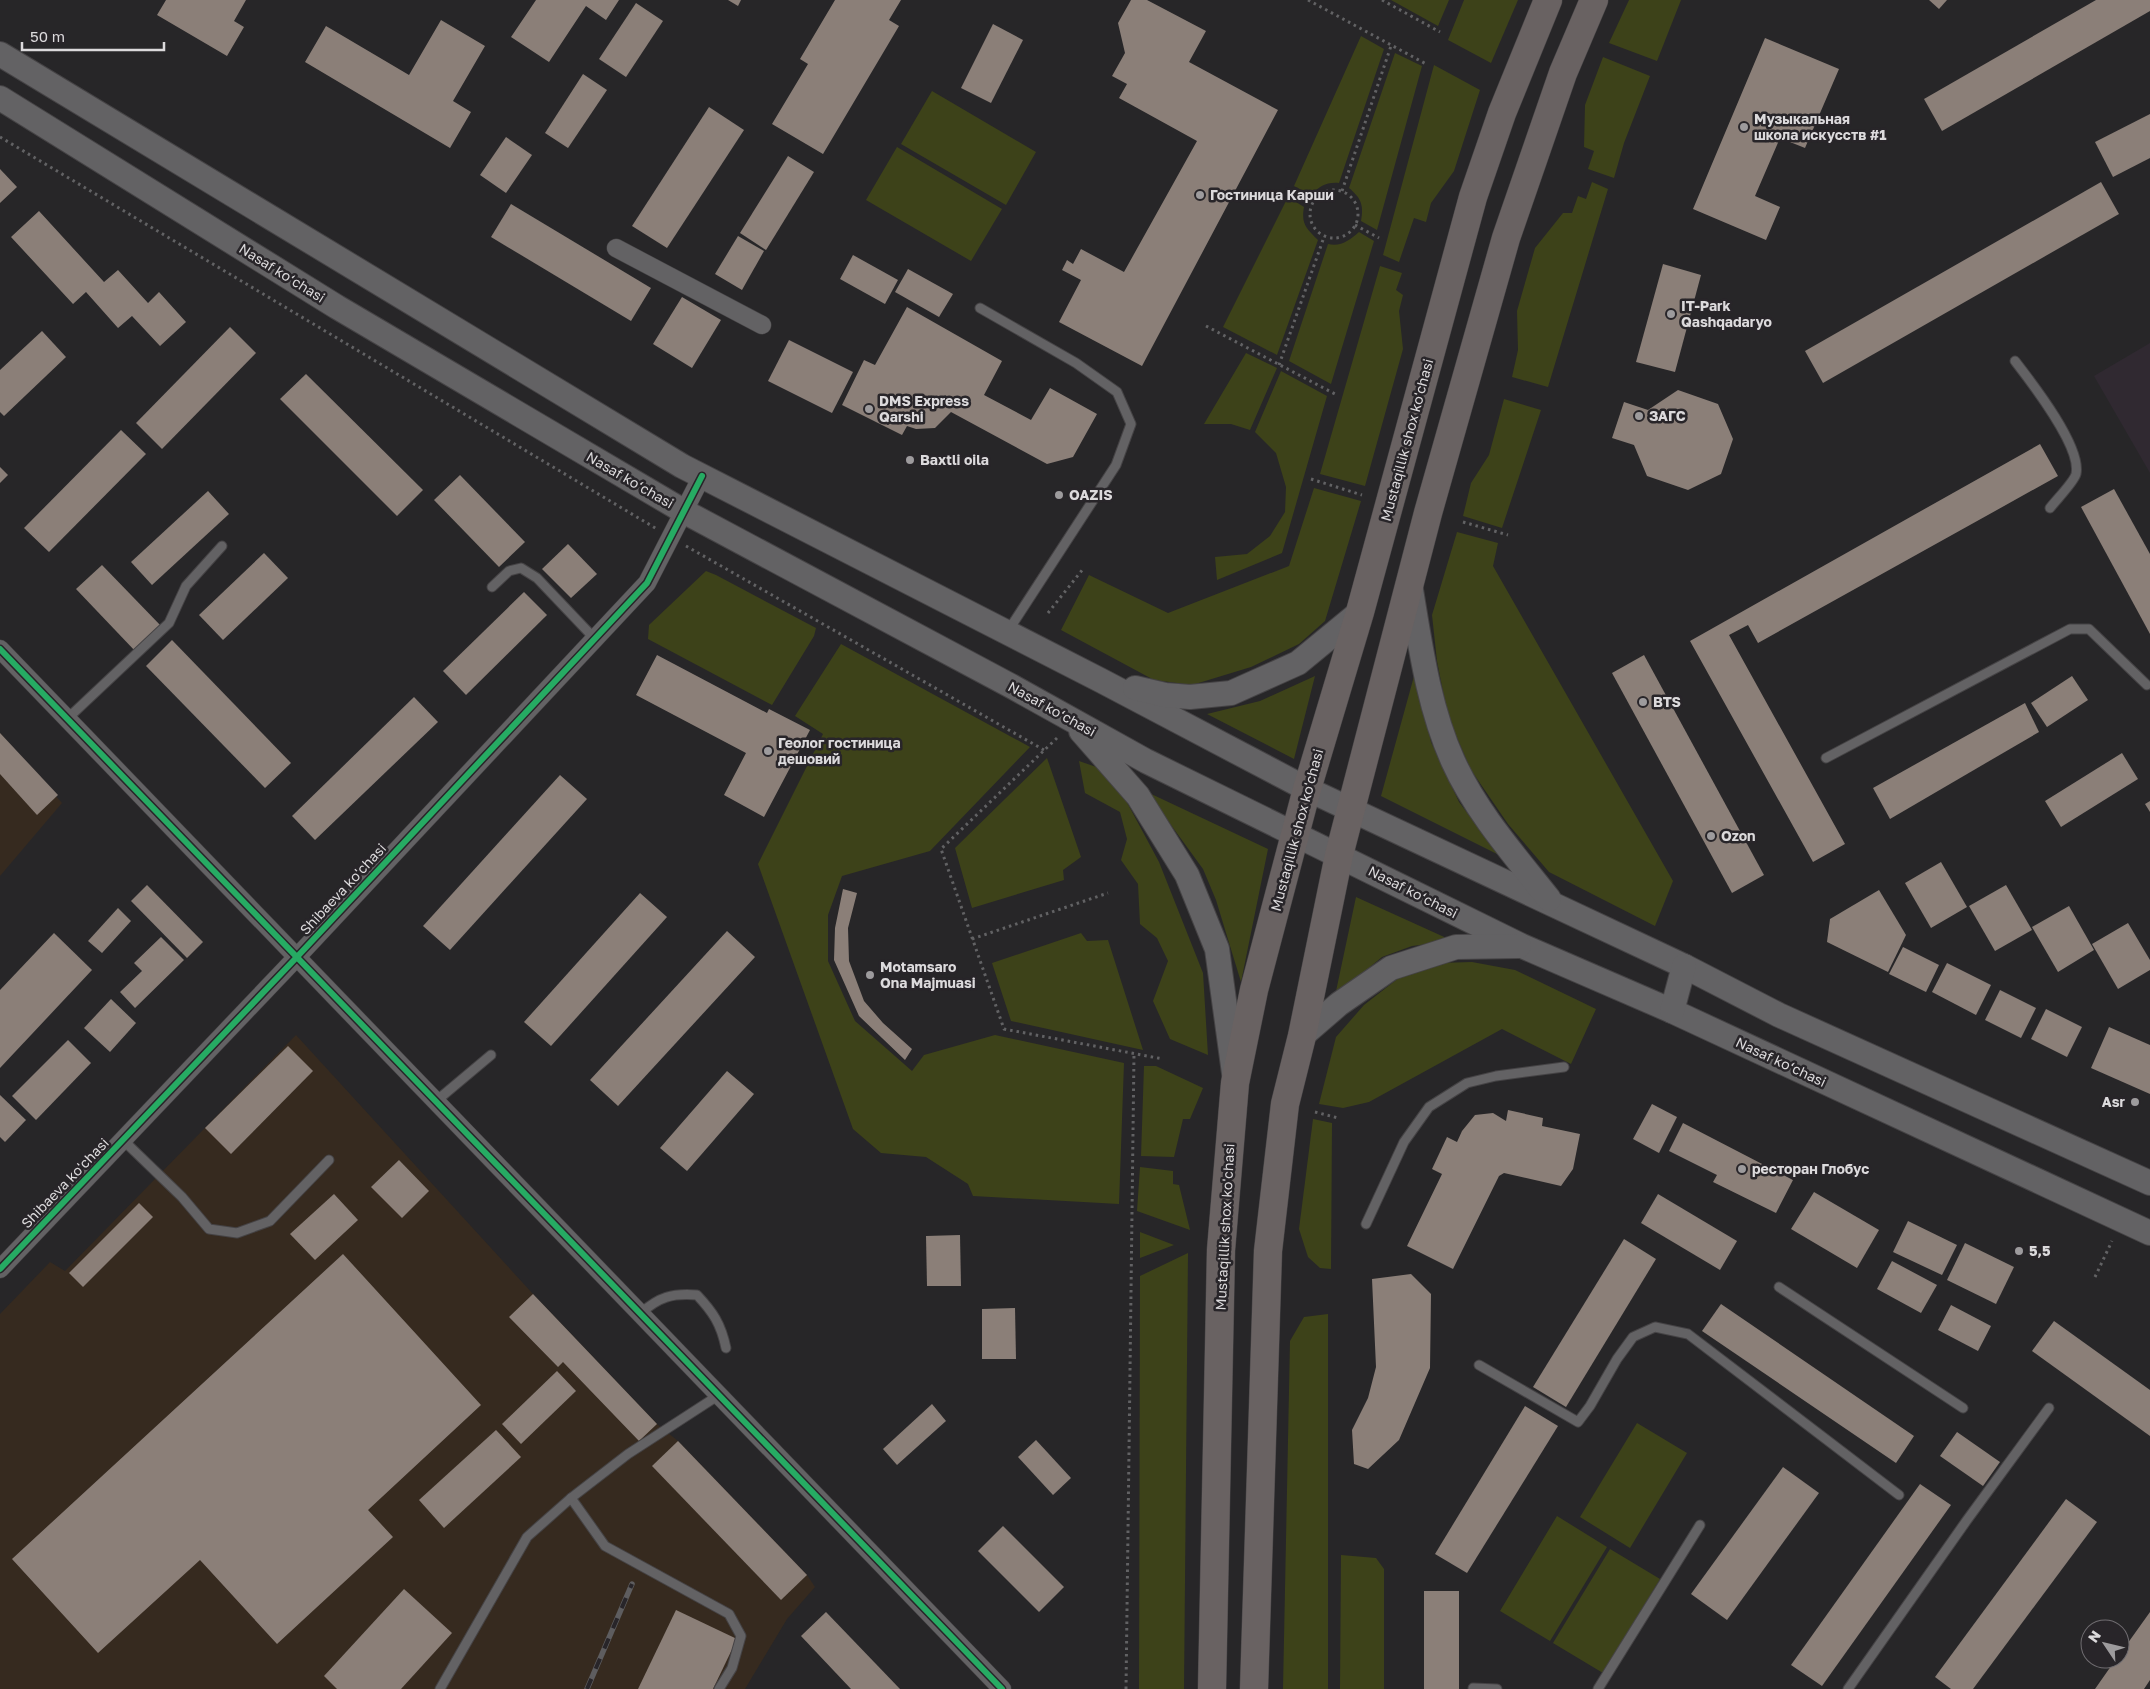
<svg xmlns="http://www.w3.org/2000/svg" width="2150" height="1689" viewBox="0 0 2150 1689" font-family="'Golos Text',sans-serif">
  <rect width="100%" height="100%" fill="#272628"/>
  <polygon fill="#302931" points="2150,343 2150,473 2094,376"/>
  <g fill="#362a1f">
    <polygon points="0,733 62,803 0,876"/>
    <polygon points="296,1035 533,1294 657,1424 678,1441 807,1575 815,1587 787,1619 745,1689 0,1689 0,1314 50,1262 65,1271"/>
  </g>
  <g fill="#3d4219">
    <polygon points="1391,0 1449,0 1438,26"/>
    <polygon points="1464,0 1518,0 1491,63 1448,40"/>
    <polygon points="1629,0 1681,0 1657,61 1609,43"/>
    <path d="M 1361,36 L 1384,49 L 1339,183 C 1326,182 1320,186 1311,195 L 1294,186 Z"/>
    <path d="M 1395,53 L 1422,66 L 1377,230 L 1361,221 C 1364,205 1361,198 1349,188 Z"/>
    <polygon points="1603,57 1650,76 1624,143 1614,178 1588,169 1594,151 1584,147 1585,105"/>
    <polygon points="1434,65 1480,90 1454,171 1431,203 1426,222 1414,218 1399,262 1383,255"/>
    <polygon points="932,91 1036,152 1006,205 901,144"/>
    <polygon points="897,147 1002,209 971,261 866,200"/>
    <polygon points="1592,182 1608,189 1548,387 1512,377 1518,350 1517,311 1535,248 1563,213 1572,213 1578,196 1586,199"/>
    <path d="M 1288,197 L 1304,207 C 1301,224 1306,228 1318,240 L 1277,355 L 1223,327 Z"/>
    <path d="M 1359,232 L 1374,241 L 1331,384 L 1289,361 L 1328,244 C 1341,247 1350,240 1359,232 Z"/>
    <polygon points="1380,266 1402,273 1396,290 1403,295 1399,311 1403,349 1365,486 1320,474"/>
    <polygon points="1246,353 1277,368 1250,430 1231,424 1204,424"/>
    <polygon points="1281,371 1327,396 1282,553 1217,580 1215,557 1247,554 1270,536 1285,512 1286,487 1276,453 1255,432"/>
    <polygon points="1504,399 1541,410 1502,528 1463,516 1471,483 1489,455"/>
    <polygon points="1314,488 1361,501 1325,621 1299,644 1251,667 1192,685 1154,680 1061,630 1089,575 1168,613 1289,566"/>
    <polygon points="1457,532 1498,543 1493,566 1673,881 1655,926 1549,872 1508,824 1471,770 1448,717 1437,661 1432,615"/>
    <polygon points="706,571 716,575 816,628 814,636 772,705 648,639 649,625"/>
    <polygon points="841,644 1030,747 930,851 842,876 828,915 828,961 855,1021 912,1071 924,1055 995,1035 1124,1063 1119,1204 973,1196 968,1184 926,1157 881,1153 853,1129 758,864 823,734 795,716"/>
    <polygon points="1416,669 1431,742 1459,802 1499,855 1381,796"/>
    <polygon points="1315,676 1294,759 1207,714 1260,701"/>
    <polygon points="1047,758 1081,857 1063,870 1064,880 972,908 955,848"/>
    <polygon points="1079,761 1102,769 1123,795 1159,862 1203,973 1208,1055 1170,1039 1153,1001 1168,961 1157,938 1140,924 1138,884 1121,860 1127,839 1120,812 1085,793"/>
    <polygon points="1147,792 1268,849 1241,982 1216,900 1203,869"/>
    <polygon points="1356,897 1453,941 1412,946 1382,957 1335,996"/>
    <polygon points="1081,933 1087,941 1108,940 1143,1050 1011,1021 992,963"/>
    <polygon points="1472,962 1515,970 1596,1009 1571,1064 1502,1029 1369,1102 1343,1108 1319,1104 1336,1037 1364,1005 1400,977 1439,963"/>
    <polygon points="1144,1066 1156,1066 1203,1088 1190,1119 1183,1119 1174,1157 1141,1156"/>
    <polygon points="1313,1119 1332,1123 1331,1269 1320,1268 1308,1257 1299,1229"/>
    <polygon points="1140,1167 1173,1171 1173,1184 1179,1185 1190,1230 1137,1211"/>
    <polygon points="1140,1232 1174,1245 1140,1258"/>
    <polygon points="1188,1253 1184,1689 1139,1689 1140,1276"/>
    <polygon points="1328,1314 1328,1689 1283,1689 1290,1341 1304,1317"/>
    <polygon points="1637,1423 1687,1453 1630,1548 1580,1517"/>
    <polygon points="1557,1516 1607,1547 1550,1641 1500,1611"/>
    <polygon points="1610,1549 1660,1579 1603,1673 1553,1643"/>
    <polygon points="1341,1555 1376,1558 1384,1569 1384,1689 1340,1689"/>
  </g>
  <g fill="#8b7f78">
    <polygon points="166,0 246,0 234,21 244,27 227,56 157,15"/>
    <polygon points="536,0 619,0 606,20 586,6 549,62 511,37"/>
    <polygon points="728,0 741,0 738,6"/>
    <polygon points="835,0 901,0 889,20 899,26 823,154 772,124 808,64 800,59"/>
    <polygon points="1131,0 1147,0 1206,31 1189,62 1278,110 1142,366 1059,322 1081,280 1062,270 1067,260 1073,264 1081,249 1124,272 1197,141 1119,98 1127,84 1112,76 1125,53 1118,23"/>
    <polygon points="1929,0 1947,0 1939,9"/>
    <polygon points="2096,0 2150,0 2150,11 1942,131 1924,99"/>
    <polygon points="636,3 663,21 626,77 599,59"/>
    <polygon points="441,20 485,46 453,101 471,112 450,148 305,62 326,26 409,75"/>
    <polygon points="993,24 1023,40 991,103 961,88"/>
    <polygon points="1765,38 1839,69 1805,148 1780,138 1755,196 1780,207 1766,240 1693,209"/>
    <polygon points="583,74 607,90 568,148 545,133"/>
    <polygon points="709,107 744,130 667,248 632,226"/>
    <polygon points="2150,114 2150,158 2113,177 2095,142"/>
    <polygon points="506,137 532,155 506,193 480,175"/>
    <polygon points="788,156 814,172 766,250 740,233"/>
    <polygon points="0,169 17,187 0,203"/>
    <polygon points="2101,182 2119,214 1823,383 1805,351"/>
    <polygon points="511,204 651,288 631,321 491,237"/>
    <polygon points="39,211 104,282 118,270 148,303 159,292 186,322 160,346 132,316 118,328 86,292 73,304 11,237"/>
    <polygon points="738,236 764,251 742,290 715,274"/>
    <polygon points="853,255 898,280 885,304 840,279"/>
    <polygon points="1663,264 1701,275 1675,372 1636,362"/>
    <polygon points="908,269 953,294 939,317 895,292"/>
    <polygon points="682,297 721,320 692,368 653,344"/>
    <polygon points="907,307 1002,361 984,395 1031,420 1050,388 1097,414 1073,457 1047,464 951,412 935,428 916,429 907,426 902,435 842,405 864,360 875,365"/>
    <polygon points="230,327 256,353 162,449 136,423"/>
    <polygon points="42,331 66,357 4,416 0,412 0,370"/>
    <polygon points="789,340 853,372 832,413 768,381"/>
    <polygon points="306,374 423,490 397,516 280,399"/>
    <polygon points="1678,390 1718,404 1733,439 1721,474 1688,490 1647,476 1634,445 1612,438 1624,402 1648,410"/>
    <polygon points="121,430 146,454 49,552 24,528"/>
    <polygon points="2040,444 2058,476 1758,643 1748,625 1729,635 1845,844 1813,862 1690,641"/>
    <polygon points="0,467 8,475 0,483"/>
    <polygon points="460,475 525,542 499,567 434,500"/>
    <polygon points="2114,489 2150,554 2150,634 2081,507"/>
    <polygon points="208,491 229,514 152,585 131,562"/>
    <polygon points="568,544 597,574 571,598 542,569"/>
    <polygon points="264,553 288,578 223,640 199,615"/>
    <polygon points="102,565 162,627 136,652 76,589"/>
    <polygon points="524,592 547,615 466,695 443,671"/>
    <polygon points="172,640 291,763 265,788 146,666"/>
    <polygon points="657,655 767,713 769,709 810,730 764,817 724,795 746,753 636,695"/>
    <polygon points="1644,655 1764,875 1732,893 1612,673"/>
    <polygon points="2072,676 2088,700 2047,727 2031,703"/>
    <polygon points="414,697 438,722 315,840 292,816"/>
    <polygon points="2025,703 2039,732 1890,819 1873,788"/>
    <polygon points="0,733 58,795 37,815 0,774"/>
    <polygon points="2122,753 2138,779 2061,827 2045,801"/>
    <polygon points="560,775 587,799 450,950 423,926"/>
    <polygon points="2150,801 2150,812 2145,804"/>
    <polygon points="1941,862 1967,907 1931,928 1905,883"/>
    <polygon points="147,885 203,942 187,958 131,901"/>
    <polygon points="2006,885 2032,930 1995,951 1969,906"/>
    <polygon points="843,889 857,893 848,928 849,961 864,1001 883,1023 912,1049 905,1060 859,1016 834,960 835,928"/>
    <polygon points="1879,890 1906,935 1888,972 1827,942 1830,919"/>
    <polygon points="640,893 667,917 551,1046 524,1022"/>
    <polygon points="2069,906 2094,950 2058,972 2032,927"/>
    <polygon points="118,908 131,921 102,953 88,941"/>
    <polygon points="2128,923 2150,960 2150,970 2118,989 2092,944"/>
    <polygon points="727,931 755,957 618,1106 590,1080"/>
    <polygon points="54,933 92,970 0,1068 0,990"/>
    <polygon points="161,937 184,960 135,1008 120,992 142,971 134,963"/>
    <polygon points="1903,947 1939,965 1926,992 1889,974"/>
    <polygon points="1947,963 1991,985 1976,1015 1932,992"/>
    <polygon points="2000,990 2036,1008 2021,1038 1985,1020"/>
    <polygon points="111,999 136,1023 110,1052 84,1028"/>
    <polygon points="2046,1009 2082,1027 2067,1057 2031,1039"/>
    <polygon points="2109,1027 2150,1045 2150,1094 2091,1068"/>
    <polygon points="68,1040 91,1063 36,1120 12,1096"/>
    <polygon points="288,1046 313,1071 231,1154 205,1128"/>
    <polygon points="727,1071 754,1094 687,1171 660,1148"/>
    <polygon points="0,1095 26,1120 5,1142 0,1137"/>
    <polygon points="1652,1104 1677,1117 1659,1153 1633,1139"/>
    <polygon points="1508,1110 1543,1118 1542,1126 1580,1134 1573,1169 1561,1186 1504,1173 1499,1176 1453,1269 1407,1246 1442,1174 1432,1169 1447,1137 1457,1142 1462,1131 1475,1115 1493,1113 1506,1121"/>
    <polygon points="1683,1123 1793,1180 1776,1213 1713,1182 1717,1175 1669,1151"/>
    <polygon points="399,1160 429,1191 402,1218 371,1187"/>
    <polygon points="1814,1192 1879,1230 1857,1268 1791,1229"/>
    <polygon points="334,1194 358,1220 315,1260 290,1234"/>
    <polygon points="1658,1194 1737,1241 1720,1270 1641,1223"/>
    <polygon points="139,1203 153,1217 83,1287 69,1273"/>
    <polygon points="1908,1221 1957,1245 1942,1275 1893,1252"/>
    <polygon points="960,1235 961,1286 927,1286 926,1236"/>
    <polygon points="1624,1239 1656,1259 1566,1407 1533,1387"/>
    <polygon points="1965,1243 2014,1267 1996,1304 1947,1280"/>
    <polygon points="343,1254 481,1405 368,1510 393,1537 277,1644 200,1560 98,1653 12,1559"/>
    <polygon points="1892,1261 1937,1285 1921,1313 1877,1289"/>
    <polygon points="1411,1274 1431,1294 1430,1368 1399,1440 1368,1469 1354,1464 1352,1430 1368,1398 1376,1367 1372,1279"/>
    <polygon points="533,1294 657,1424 639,1441 563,1362 558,1367 509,1317"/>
    <polygon points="1721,1304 1914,1436 1896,1463 1702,1331"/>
    <polygon points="1951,1305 1991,1326 1978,1351 1938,1330"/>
    <polygon points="1015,1308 1016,1359 982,1359 982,1309"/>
    <polygon points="2054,1321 2150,1390 2150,1436 2032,1351"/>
    <polygon points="557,1371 576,1391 521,1444 502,1424"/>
    <polygon points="932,1404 946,1421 897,1465 883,1449"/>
    <polygon points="1525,1406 1558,1426 1467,1573 1435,1554"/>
    <polygon points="496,1430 521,1457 444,1528 419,1500"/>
    <polygon points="1957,1432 2000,1462 1983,1486 1940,1456"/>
    <polygon points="1036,1440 1071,1478 1053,1495 1018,1457"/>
    <polygon points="678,1441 807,1575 781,1600 652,1466"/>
    <polygon points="1783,1467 1819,1493 1727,1620 1691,1594"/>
    <polygon points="1920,1484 1951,1505 1822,1686 1791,1665"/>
    <polygon points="2066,1499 2097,1522 1973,1689 1951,1689 1935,1677"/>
    <polygon points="1003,1526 1064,1587 1039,1612 978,1551"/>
    <polygon points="404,1589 452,1633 401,1689 337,1689 324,1676"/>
    <rect x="1424" y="1591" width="35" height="98"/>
    <polygon points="676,1610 737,1639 713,1689 638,1689"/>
    <polygon points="826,1612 900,1689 851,1689 801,1636"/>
    <polygon points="2150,1612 2150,1680 2144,1689 2095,1689 2116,1659 2120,1659 2120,1654"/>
  </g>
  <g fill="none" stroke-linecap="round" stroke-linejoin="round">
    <g stroke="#454345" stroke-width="11">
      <g id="lane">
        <polyline points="980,308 1076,363 1117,392 1131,424 1116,465 1008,631"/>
        <path d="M 2015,361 C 2032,383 2082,447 2076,474 C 2074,482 2056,500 2050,508"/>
        <polyline points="492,587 509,571 521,568 537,578 595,639"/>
        <polyline points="67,719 169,623 186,586 222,546"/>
        <polyline points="1826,758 2070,629 2089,629 2147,685"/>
        <polyline points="435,1102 491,1055"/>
        <polyline points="123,1140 182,1197 209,1229 237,1233 270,1221 329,1160"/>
        <polyline points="1366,1224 1404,1142 1429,1107 1467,1083 1496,1076 1564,1067"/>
        <polyline points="1779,1287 1963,1408"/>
        <path d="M 641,1313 C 659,1297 672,1293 697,1295 C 713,1312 721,1324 726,1348"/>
        <polyline points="1479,1365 1578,1422 1590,1406 1617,1359 1633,1337 1655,1327 1688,1334 1899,1495"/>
        <polyline points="571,1498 605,1546 729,1614 741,1636 732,1668 719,1689"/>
        <polyline points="1473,1688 1497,1689"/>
        <polyline points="440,1689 527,1537 571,1498 628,1454 719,1395"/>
        <polyline points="1598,1689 1700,1525"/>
        <polyline points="1848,1689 1967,1520 2049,1408"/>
      </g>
    </g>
    <g stroke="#454345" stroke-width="19">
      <g id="street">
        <polyline points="616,248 762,325"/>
        <path d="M 0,649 C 333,997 669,1342 1002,1689"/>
        <polyline points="0,1269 296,958 647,583 702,476"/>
      </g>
    </g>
    <g stroke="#454345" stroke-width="26">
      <g id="secondary">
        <polyline points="0,54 682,466 1102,681 1307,789 1684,966 1779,1015 2150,1183"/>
        <polyline points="0,98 337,307 685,512 1013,687 1146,761 1522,946 1672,1011 2150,1233"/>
        <path d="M 1410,584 C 1420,643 1428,706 1453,761 C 1476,812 1515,856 1549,899"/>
        <polyline points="1135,688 1165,695 1190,697 1231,693 1298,663 1360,612"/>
        <polyline points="1081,731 1138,796 1187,875 1217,949 1234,1073"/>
        <polyline points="1672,1011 1684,966"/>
        <polyline points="1302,1036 1339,1004 1391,968 1456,947 1519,946"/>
      </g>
    </g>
    <g stroke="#454345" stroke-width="29">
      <g id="primary">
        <polyline points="1212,1689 1221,1250 1235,1083 1254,990 1307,789 1360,612 1473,197 1502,113 1548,0"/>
        <polyline points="1254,1689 1268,1251 1285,1104 1302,1036 1339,855 1428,513 1506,238 1563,73 1594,0"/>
      </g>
    </g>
    <g stroke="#626264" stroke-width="3" stroke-dasharray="2.5 4" stroke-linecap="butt">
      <polyline points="1308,0 1428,65"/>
      <polyline points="1382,0 1440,32"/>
      <polyline points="0,137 657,529"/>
      <circle cx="1334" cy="214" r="24"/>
      <polyline points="1291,191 1312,203"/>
      <polyline points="1342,191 1391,46"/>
      <polyline points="1355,225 1379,238"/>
      <polyline points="1206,326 1335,394"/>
      <polyline points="1279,365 1324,237"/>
      <polyline points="1311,479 1362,495"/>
      <polyline points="1463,522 1508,535"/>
      <polyline points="686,546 1044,750"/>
      <polyline points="1048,613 1083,569"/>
      <polyline points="1057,738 941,849 1004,1029 1163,1059"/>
      <polyline points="972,939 1108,893"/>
      <polyline points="1315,1112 1338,1118"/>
      <polyline points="2095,1277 2112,1241"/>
      <polyline points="1126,1689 1134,1053"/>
    </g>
    <use href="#lane" stroke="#636264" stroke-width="9"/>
    <use href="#street" stroke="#636264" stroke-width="18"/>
    <use href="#secondary" stroke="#636264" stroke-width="24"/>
    <use href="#primary" stroke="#696262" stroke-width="28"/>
    <g stroke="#5e5d5f" stroke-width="5.5">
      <polyline id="rail" points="587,1689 632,1584"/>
    </g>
    <use href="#rail" stroke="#282529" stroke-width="4" stroke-dasharray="11" stroke-linecap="butt"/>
    <g stroke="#282529" stroke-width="9">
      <g id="cycleway">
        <path d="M 0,649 C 333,997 669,1342 1002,1689"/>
        <polyline points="0,1269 296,958 647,583 702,476"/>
      </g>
    </g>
    <use href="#cycleway" stroke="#26ab63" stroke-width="6"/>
  </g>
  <g fill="#9d9b9d" stroke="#282529" stroke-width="2">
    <circle cx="1744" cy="127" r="5"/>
    <circle cx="1200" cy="195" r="5"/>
    <circle cx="1671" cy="314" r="5"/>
    <circle cx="869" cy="409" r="5"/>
    <circle cx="1639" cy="416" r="5"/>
    <circle cx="910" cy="460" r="5"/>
    <circle cx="1059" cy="495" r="5"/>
    <circle cx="1643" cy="702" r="5"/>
    <circle cx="768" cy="751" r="5"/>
    <circle cx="1711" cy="836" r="5"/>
    <circle cx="870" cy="975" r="5"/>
    <circle cx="2135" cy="1102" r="5"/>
    <circle cx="1742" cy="1169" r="5"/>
    <circle cx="2019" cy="1251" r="5"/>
  </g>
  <g text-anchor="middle" stroke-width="5" stroke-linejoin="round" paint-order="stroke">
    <g font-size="14" font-weight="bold" fill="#dcdadc" stroke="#282529" text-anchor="start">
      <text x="1754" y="124">Музыкальная<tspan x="1754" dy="16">школа искусств #1</tspan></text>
      <text x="1210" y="200">Гостиница Карши</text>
      <text x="1681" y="311">IT-Park<tspan x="1681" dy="16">Qashqadaryo</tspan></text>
      <text x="879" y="406">DMS Express<tspan x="879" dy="16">Qarshi</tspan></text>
      <text x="1649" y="421">ЗАГС</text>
      <text x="920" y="465">Baxtli oila</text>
      <text x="1069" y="500">OAZIS</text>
      <text x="1653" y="707">BTS</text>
      <text x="778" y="748">Геолог гостиница<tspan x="778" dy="16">дешовий</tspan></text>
      <text x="1721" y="841">Ozon</text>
      <text x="880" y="972">Motamsaro<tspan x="880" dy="16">Ona Majmuasi</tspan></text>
      <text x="2125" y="1107" text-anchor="end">Asr</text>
      <text x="1752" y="1174">ресторан Глобус</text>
      <text x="2029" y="1256">5,5</text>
    </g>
    <g font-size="14" fill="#dcdadc" stroke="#282529">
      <text transform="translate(282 273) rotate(32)" y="5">Nasaf ko‘chasi</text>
      <text transform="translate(1407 440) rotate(-75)" y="5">Mustaqillik shox ko'chasi</text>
      <text transform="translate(630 480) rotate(30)" y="5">Nasaf ko‘chasi</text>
      <text transform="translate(1052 709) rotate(29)" y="5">Nasaf ko‘chasi</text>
      <text transform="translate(1297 830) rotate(-75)" y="5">Mustaqillik shox ko'chasi</text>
      <text transform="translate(343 889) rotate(-47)" y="5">Shibaeva ko'chasi</text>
      <text transform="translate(1413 892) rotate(27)" y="5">Nasaf ko‘chasi</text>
      <text transform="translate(1781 1062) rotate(25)" y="5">Nasaf ko‘chasi</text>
      <text transform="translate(65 1183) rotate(-46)" y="5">Shibaeva ko'chasi</text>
      <text transform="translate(1225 1227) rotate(-87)" y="5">Mustaqillik shox ko'chasi</text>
    </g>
  </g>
  <g transform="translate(2105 1644) rotate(305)"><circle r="24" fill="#282529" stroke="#706d71"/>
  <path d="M0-4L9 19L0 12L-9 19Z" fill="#9d9b9d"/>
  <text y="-8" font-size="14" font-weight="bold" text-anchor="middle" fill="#dcdadc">N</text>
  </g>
  <path d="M22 42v8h142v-8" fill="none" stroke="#dcdadc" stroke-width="2.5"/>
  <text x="30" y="42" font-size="15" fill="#dcdadc" stroke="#282529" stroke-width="4" paint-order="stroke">50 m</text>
</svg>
